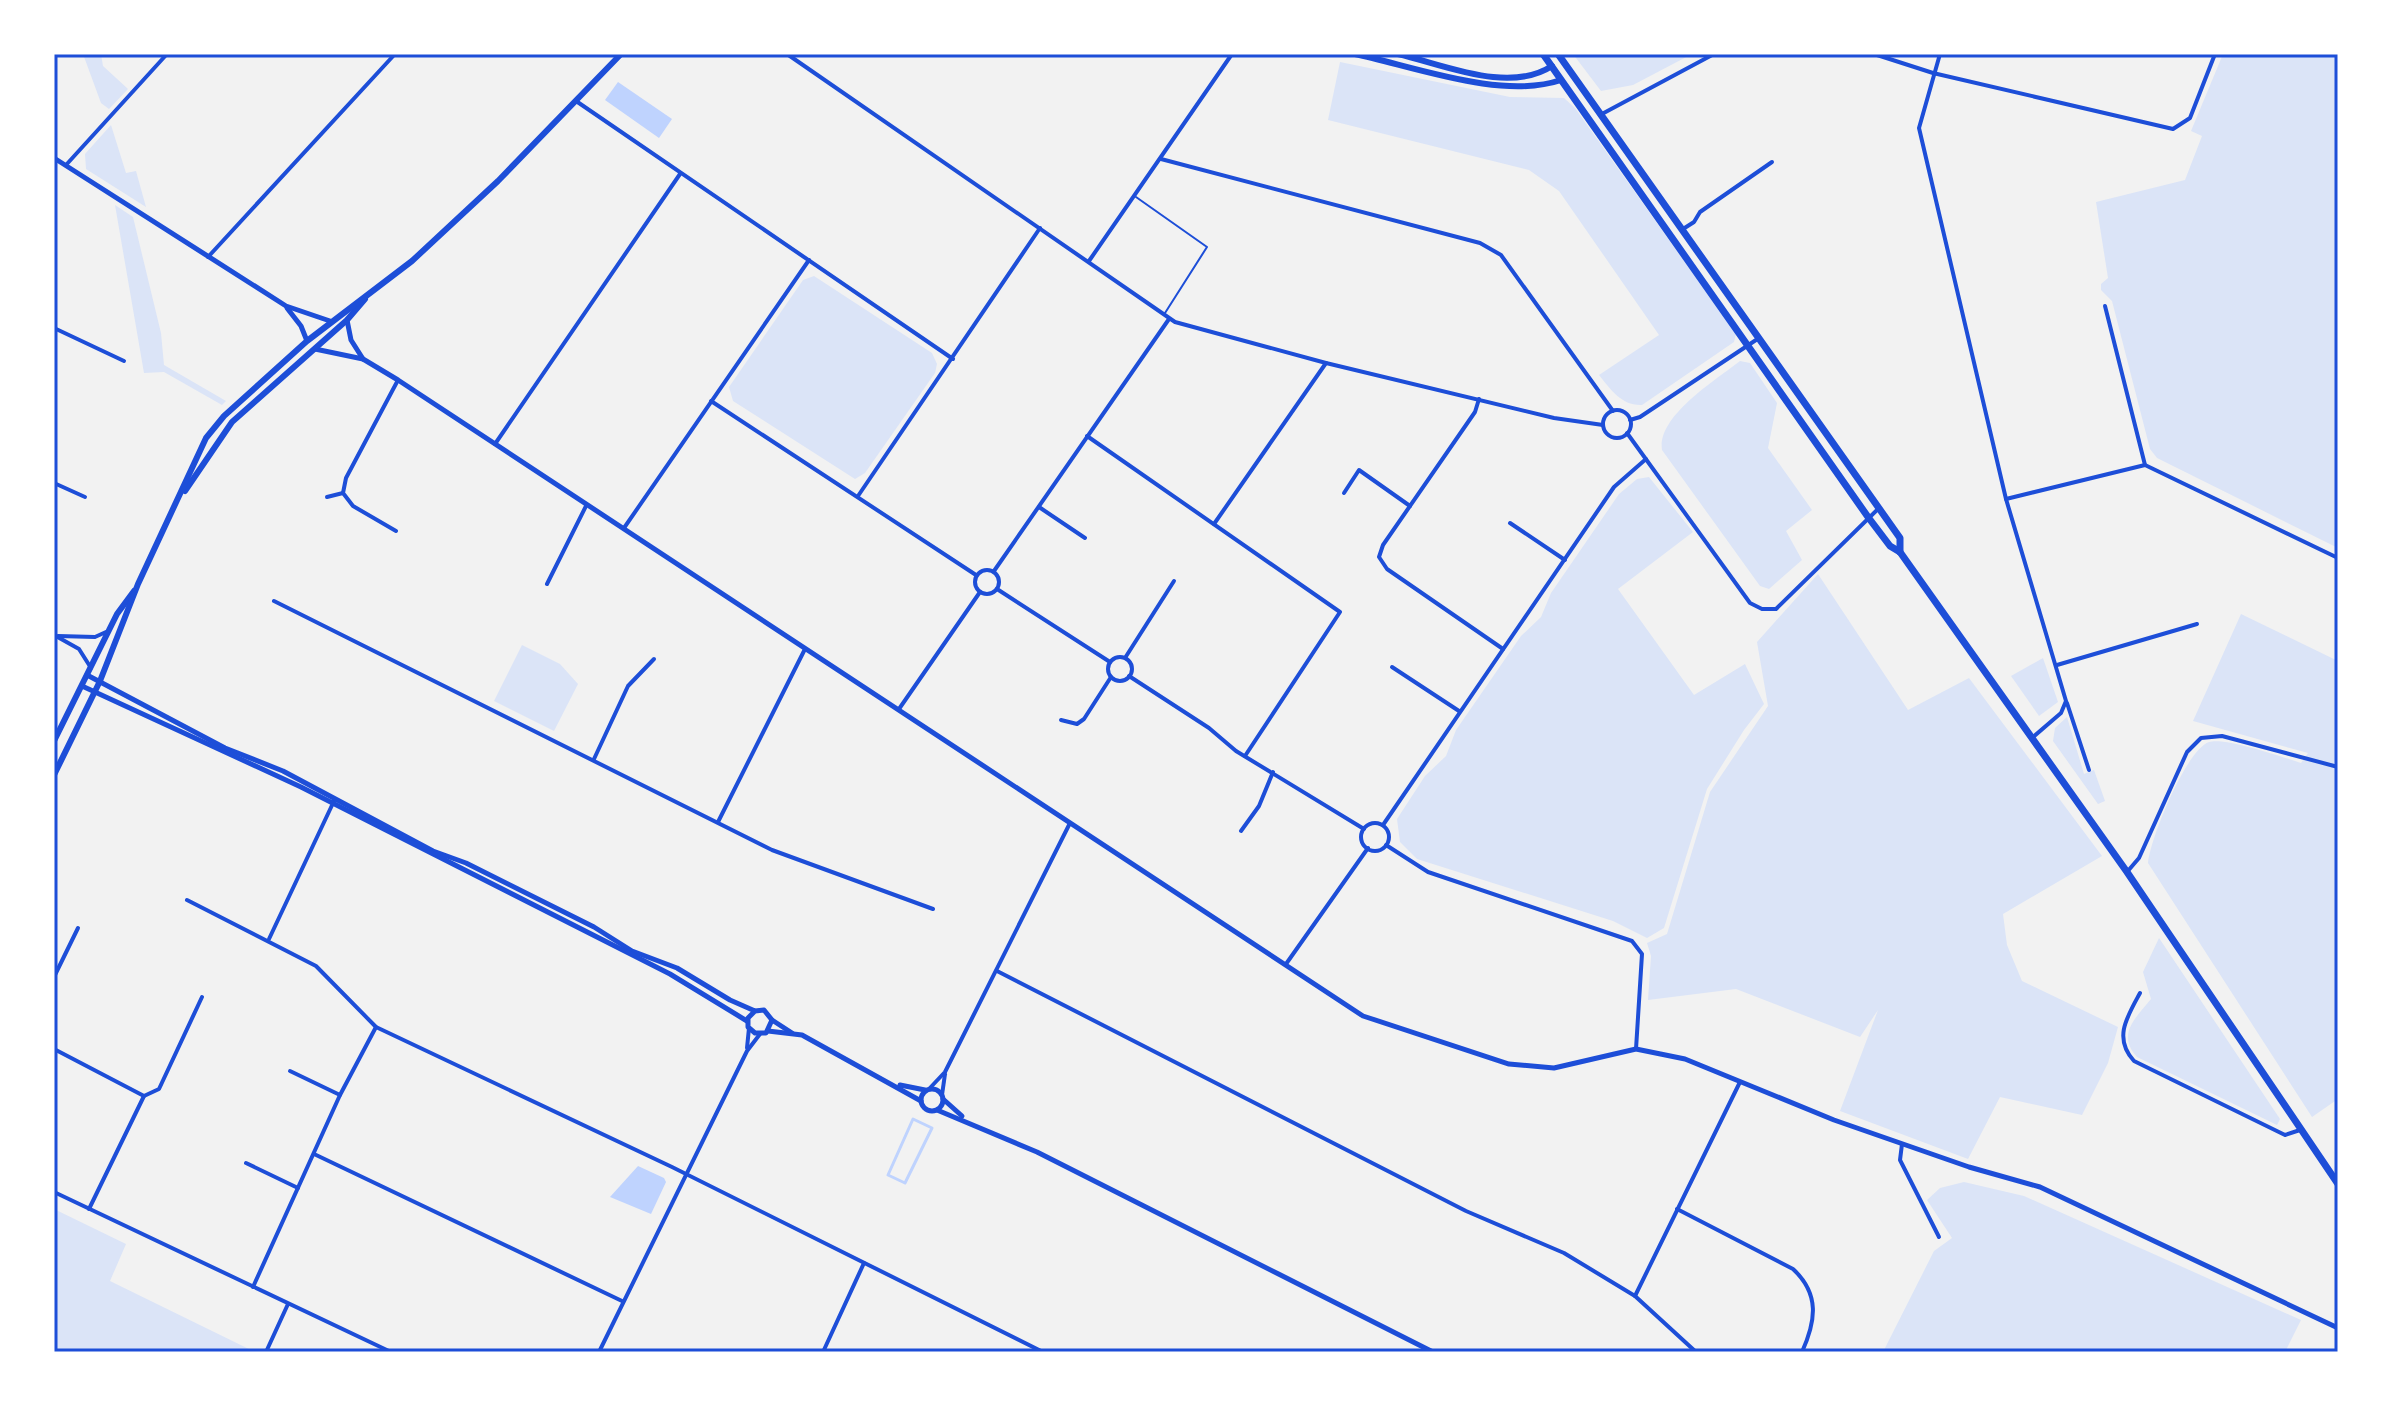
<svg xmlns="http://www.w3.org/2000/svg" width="2392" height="1406" viewBox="0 0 2392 1406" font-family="Commissioner,sans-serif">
  <rect width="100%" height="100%" fill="#f2f2f2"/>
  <g fill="#dbe4f7">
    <polygon points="83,54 101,54 103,66 128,89 109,109 101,103"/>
    <polygon points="1573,54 1692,54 1633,85 1601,91"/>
    <polygon points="2223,54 2338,54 2338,548 2157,458 2150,449 2112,301 2101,290 2101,284 2108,278 2096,202 2185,180 2202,136 2191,131"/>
    <path d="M 1340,62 L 1510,97 L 1564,98 L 1575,108 L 1736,334 L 1734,342 L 1642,405 C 1622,406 1611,390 1599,375 L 1659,335 L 1559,191 L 1529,170 L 1328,120 Z"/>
    <polygon points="111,125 126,173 136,171 146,207 86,169 85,154"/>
    <polygon points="115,205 133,217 161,333 164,365 226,401 222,405 164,372 144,373"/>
    <polygon points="814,276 932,353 937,364 935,373 865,473 855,479 733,401 729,387 803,280"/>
    <path d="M 1740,361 L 1750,363 L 1777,403 L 1768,448 L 1812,510 L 1786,531 L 1802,560 L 1769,589 L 1760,586 L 1662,450 C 1657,416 1716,380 1740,361 Z"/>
    <polygon points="1649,477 1693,532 1618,589 1694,695 1745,664 1764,704 1744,730 1707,789 1664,928 1647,938 1613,921 1417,859 1400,842 1397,819 1425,776 1446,756 1456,730 1521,636 1541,617 1551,593 1619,494 1637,479"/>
    <polygon points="1818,574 1908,710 1969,678 2102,856 2003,914 2007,945 2022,981 2118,1027 2108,1063 2082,1115 2000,1097 1968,1159 1840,1111 1878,1010 1860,1037 1736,989 1648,1000 1651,956 1647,943 1667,934 1710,792 1768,706 1757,642"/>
    <path d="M 2241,614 L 2338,661 L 2338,1099 L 2312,1117 L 2148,863 C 2150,839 2186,750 2209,742 C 2226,737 2282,757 2301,763 L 2308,753 L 2193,721 Z"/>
    <polygon points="522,645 560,664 578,684 554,731 494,701"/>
    <polygon points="2043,658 2058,702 2039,716 2011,676"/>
    <polygon points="2067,717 2084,774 2094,770 2105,801 2098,804 2053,741 2055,728"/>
    <path d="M 2159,938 L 2280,1119 L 2277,1125 L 2137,1057 C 2116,1034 2136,1018 2151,999 L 2143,972 Z"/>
    <polygon points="1964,1182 2024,1196 2301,1320 2285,1352 1883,1352 1934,1251 1952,1238 1927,1200 1940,1188"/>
    <polygon points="54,1209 126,1244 110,1281 255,1352 54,1352"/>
  </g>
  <g fill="#bfd3fe">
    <polygon points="618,82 672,119 659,138 605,100"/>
    <polygon points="638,1166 664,1178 666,1182 651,1214 610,1197"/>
  </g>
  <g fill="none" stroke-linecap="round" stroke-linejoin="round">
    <polygon stroke="#bfd3fe" stroke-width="3" points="913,1119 932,1128 905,1183 888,1175"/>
    <polyline stroke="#1d4ed8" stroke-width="2" points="1136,197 1207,247 1165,313"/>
    <g stroke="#1d4ed8" stroke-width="4">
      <polyline points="787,54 1175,322 1326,363 1554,418 1603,425"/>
      <polyline points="1874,54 1933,73 2173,129 2190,118 2215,54"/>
      <polyline points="1940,54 1919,128 2006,499 2066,701 2061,713 2032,738"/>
      <polyline points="576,101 953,359"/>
      <polyline points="1600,115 1714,54"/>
      <polyline points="1161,159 1480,243 1501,255 1613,411"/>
      <polyline points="66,165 167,54"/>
      <polyline points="1683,229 1694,222 1700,212 1772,162"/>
      <polyline points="208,257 395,54"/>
      <polyline points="1089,261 1232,54"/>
      <polyline points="2105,306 2145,465"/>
      <polyline points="54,328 124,361"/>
      <polyline points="1479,399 1475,412 1383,545 1379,557 1387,569 1503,649"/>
      <polyline points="711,401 976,575"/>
      <circle cx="1617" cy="424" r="14"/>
      <polyline points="1630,420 1640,417 1759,338"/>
      <polyline points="1627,433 1750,603 1762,609 1776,609 1879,508"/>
      <polyline points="1087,436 1340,612 1245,756"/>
      <polyline points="495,444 680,174"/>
      <polyline points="54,483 85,497"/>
      <polyline points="1344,493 1359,470 1410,506"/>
      <polyline points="858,496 1040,228"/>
      <polyline points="327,497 343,493"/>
      <polyline points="2006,499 2145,465 2338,558"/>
      <polyline points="1039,507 1085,538"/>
      <polyline points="1510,523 1565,560"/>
      <polyline points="1214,524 1326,363"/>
      <polyline points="624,528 809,260"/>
      <polyline points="396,531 353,506 343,493 346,478 398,380"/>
      <circle cx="987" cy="582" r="12"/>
      <polyline points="994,571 1169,319"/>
      <polyline points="547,584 586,506"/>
      <polyline points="997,589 1110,662"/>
      <polyline points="274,601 772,850 933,909"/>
      <polyline points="54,635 79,649 91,668"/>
      <polyline points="58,636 95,637 106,632"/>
      <circle cx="1120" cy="669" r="12"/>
      <polyline points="1125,658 1174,581"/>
      <polyline points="2057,665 2197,624"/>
      <polyline points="1392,667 1459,711"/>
      <polyline points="1129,676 1209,728 1236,751 1364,829"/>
      <polyline points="2067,703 2089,770"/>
      <polyline points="899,709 980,592"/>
      <polyline points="1061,720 1077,724 1084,719 1111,677"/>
      <polyline points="594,759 628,686 654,659"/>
      <polyline points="718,822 805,649"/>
      <circle cx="1375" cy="837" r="14"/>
      <polyline points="1383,825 1614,487 1646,459"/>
      <polyline points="1241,831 1259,806 1273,772"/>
      <polyline points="1386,845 1428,872 1632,941 1642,954 1636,1049"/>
      <polyline points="2127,872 2139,858 2187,752 2201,738 2222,736 2338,767"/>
      <polyline points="187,900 316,966 376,1027 672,1167 1043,1352"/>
      <polyline points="269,939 334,801"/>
      <polyline points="1286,964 1368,848"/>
      <polyline points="997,971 1466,1211 1564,1253 1635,1296 1696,1352"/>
      <polyline points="54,977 78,928"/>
      <path d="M 2140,993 C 2127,1017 2113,1038 2134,1061 L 2285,1135 L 2300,1130"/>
      <polyline points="747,1048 749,1028"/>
      <polyline points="54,1049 144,1096"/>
      <polyline points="290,1071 340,1095"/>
      <polyline points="929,1089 945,1072 1070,823"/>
      <polyline points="942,1095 945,1074"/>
      <polyline points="1902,1144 1900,1160 1939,1237"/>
      <polyline points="314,1154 622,1301"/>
      <polyline points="246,1163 298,1188"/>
      <polyline points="54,1192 391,1352"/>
      <polyline points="89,1209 144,1096 159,1089 202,997"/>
      <path d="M 1677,1209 L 1793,1269 C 1820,1294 1816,1321 1802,1352"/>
      <polyline points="253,1287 340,1095 376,1027"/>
      <polyline points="1635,1296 1740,1082"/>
      <polyline points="266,1352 288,1304"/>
      <polyline points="599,1352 747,1051 760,1034"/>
      <polyline points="823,1352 864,1263"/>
    </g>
    <g stroke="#1d4ed8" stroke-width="5">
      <polyline points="54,158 286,306 330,321"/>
      <polyline points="287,308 301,326 307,341"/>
      <polyline points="347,320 351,340 363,359"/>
      <polyline points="315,349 363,359 398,380 1363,1016 1509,1064 1554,1068 1636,1049 1685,1059 1834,1120 1969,1167 2040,1187 2338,1328"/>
      <polyline points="87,675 225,748 283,771 433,851 466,863 594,927 632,951 677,968 730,1000 755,1011 764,1010 772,1020 766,1033 755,1033 748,1027 748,1018 755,1011"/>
      <polyline points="82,686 301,787 670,974 747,1021"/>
      <polyline points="772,1020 792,1033"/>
      <polyline points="768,1031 802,1035 921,1101"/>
      <polyline points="900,1085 925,1090"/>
      <circle cx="932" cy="1100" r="11"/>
      <polyline points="943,1099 962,1116"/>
      <polyline points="937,1110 1037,1152 1433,1352"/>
    </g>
    <g stroke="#1d4ed8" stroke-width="6">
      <path d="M 1355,54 C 1415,67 1502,100 1561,80"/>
      <path d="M 1398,54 C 1445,65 1509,94 1552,66"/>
      <polyline points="185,491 232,422 347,320 365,299"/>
      <polyline points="54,741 117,614 134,591"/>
      <polyline points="54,775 100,681 138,584 206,438 224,416 307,341 412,261 498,181 621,54"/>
    </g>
    <g stroke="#1d4ed8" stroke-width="7">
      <polyline points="1543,54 1868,517 1890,546 1900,552 2127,872 2338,1184"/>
      <polyline points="1558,54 1900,538 1900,552"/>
    </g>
  </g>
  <rect width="2392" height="1406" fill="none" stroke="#ffffff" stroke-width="112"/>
  <rect x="56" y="56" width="2280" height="1294" fill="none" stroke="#1d4ed8" stroke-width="3"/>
</svg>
